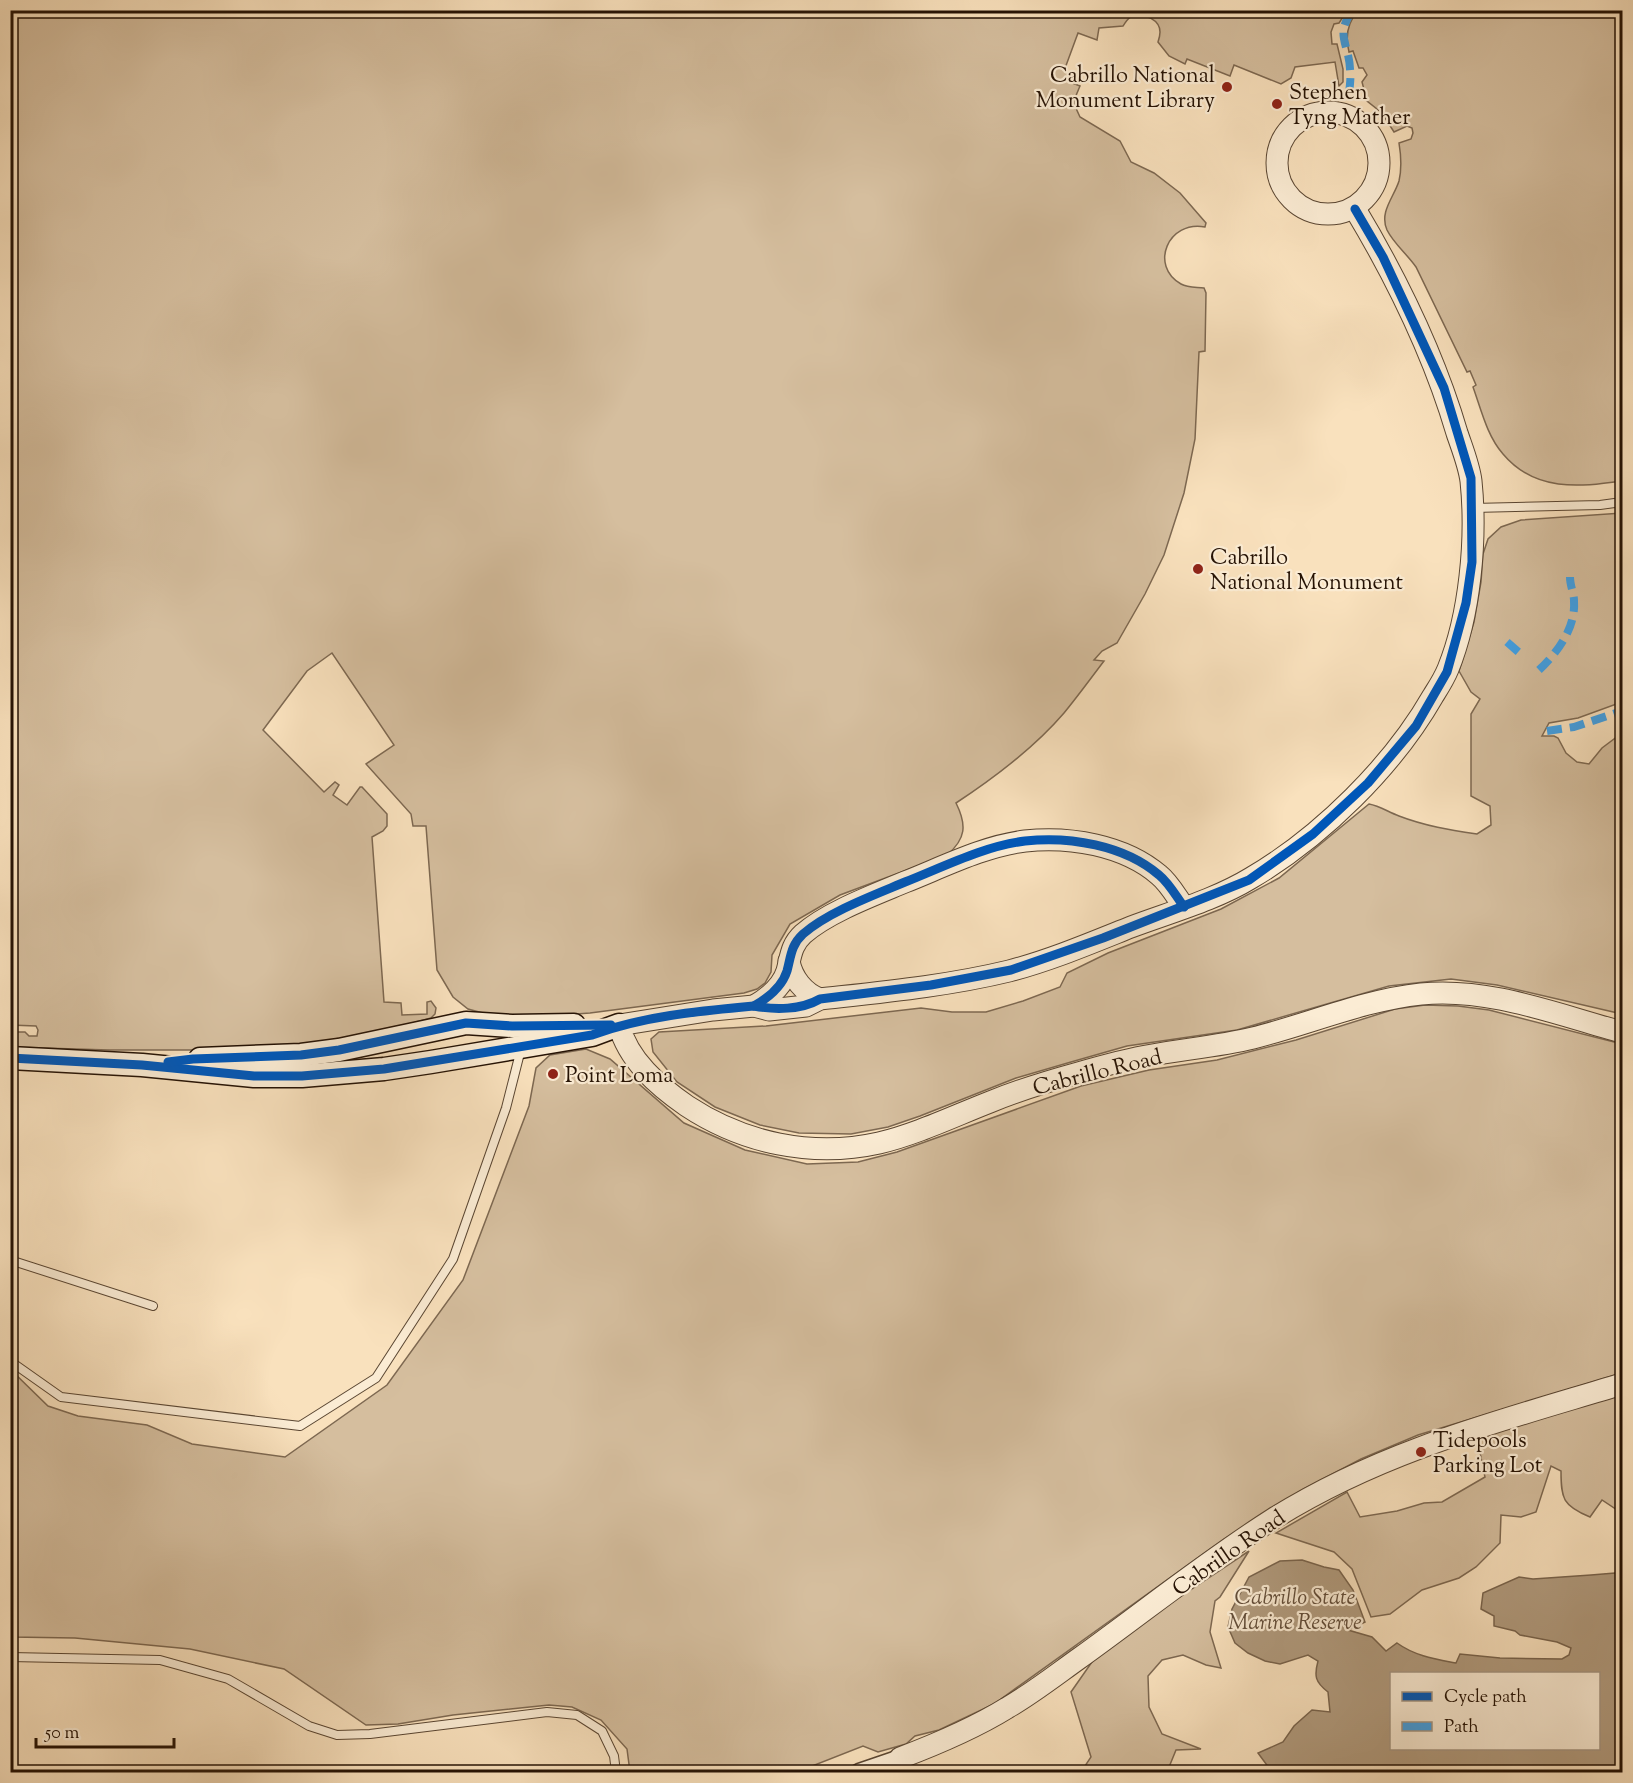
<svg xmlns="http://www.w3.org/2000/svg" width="1633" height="1783" viewBox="0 0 1633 1783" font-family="'Sorts Mill Goudy',serif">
  <rect width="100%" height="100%" fill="#f9e1bd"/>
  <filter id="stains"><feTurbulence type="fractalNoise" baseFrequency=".00333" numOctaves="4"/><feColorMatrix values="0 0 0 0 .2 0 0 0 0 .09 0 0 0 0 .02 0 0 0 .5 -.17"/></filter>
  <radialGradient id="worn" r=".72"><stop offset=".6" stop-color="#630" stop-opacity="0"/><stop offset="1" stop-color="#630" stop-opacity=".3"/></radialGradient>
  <g fill="#d5be9e" stroke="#7d6851" stroke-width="1.5">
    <path d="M 11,11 L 1347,11 L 1339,23 L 1334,24 L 1331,32 L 1332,44 L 1337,44 L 1343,69 L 1343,82 L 1339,86 L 1335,62 L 1295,67 L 1291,78 L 1281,84 L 1234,65 L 1230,76 L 1187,59 L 1185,64 L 1169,56 L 1158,42 C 1159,39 1160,36 1160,32 C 1160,20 1145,13 1133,16 C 1128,17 1126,22 1123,26 L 1099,28 L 1097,40 L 1078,33 L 1064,71 L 1072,74 L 1070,82 L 1080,86 L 1075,98 L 1075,106 L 1080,117 L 1120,141 L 1131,162 L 1154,173 L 1180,193 L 1206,223 L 1205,227 C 1168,220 1149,266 1181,284 C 1188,288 1196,287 1204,288 L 1206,293 L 1205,351 L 1199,352 L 1195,439 L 1184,493 L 1164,555 L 1145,594 L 1117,643 L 1102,651 L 1094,660 L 1104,661 C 1091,678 1078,696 1064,713 C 1034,748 994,778 956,803 C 967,825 966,839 947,855 L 840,895 L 790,924 L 772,955 L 771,972 L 765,983 L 757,989 L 744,993 L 590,1013 L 548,1016 L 494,1016 L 468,1009 L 453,997 L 437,970 L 426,826 L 413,826 L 411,814 L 366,764 L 394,745 L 332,653 L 307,671 L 263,730 L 324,792 L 335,782 L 339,785 L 333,795 L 347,805 L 360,787 L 362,787 L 387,814 L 387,826 L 383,831 L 372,837 L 384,1002 L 401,1003 L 402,1015 L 427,1014 L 427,1002 L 431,1001 L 436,1008 L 435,1014 L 431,1018 L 379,1032 L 331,1042 L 204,1050 L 109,1050 L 11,1047 L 10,1032 L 25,1032 L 29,1036 L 37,1036 L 38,1030 L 36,1026 L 10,1025 Z"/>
    <path d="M 1358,11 L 1622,11 L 1622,481 C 1579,487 1535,492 1503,454 C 1487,436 1481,409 1473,387 L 1476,385 L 1470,371 L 1467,372 L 1416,267 C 1407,254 1394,244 1387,230 C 1379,212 1394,197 1399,181 C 1402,168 1401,155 1399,143 L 1411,139 L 1413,133 L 1412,128 L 1407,126 L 1394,132 L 1382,113 L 1367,101 L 1362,82 L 1367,75 L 1363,68 L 1359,68 L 1353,51 L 1349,52 C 1345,36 1347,23 1358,11 Z"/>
    <path d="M 1622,513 L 1622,702 L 1578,718 L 1549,723 L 1542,736 L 1554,736 L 1558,738 L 1566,753 L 1577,762 L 1589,764 L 1602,748 L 1622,733 L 1622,1014 L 1497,985 L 1451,979 L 1389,986 L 1237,1030 L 1127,1046 L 1071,1062 L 1016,1078 L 920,1116 L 888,1127 L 851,1134 L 799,1133 L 760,1125 L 715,1107 L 677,1082 L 653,1052 L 651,1039 L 659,1032 L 766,1026 L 921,1008 L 952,1012 L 986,1012 L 1023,1001 L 1060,987 L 1067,973 L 1108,953 L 1221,909 L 1279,878 L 1369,804 C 1380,806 1388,812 1399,816 C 1425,826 1450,830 1477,834 L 1491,825 L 1490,806 L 1471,796 L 1471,714 L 1480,699 L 1471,692 L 1459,671 L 1474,622 L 1481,582 L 1483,554 L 1488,539 L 1501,527 L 1521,520 Z"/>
    <polygon points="1425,1005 1458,1006 1489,1010 1622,1044 1622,1373 1418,1435 1361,1459 1302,1490 1224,1539 994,1704 939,1730 915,1736 906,1744 878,1752 863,1746 797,1772 630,1772 627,1749 601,1720 572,1707 549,1705 453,1715 398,1724 366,1725 284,1669 190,1649 75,1638 11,1637 10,1369 48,1406 78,1416 147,1425 192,1444 285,1457 387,1385 463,1280 529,1106 536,1068 550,1055 586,1049 610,1059 684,1123 745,1150 807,1164 858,1162 897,1152 1081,1086 1149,1070 1217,1060 1296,1040 1395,1009"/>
    <path d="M 1622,1394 L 1622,1519 L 1620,1512 L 1602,1500 L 1590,1517 C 1563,1506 1561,1499 1561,1471 L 1551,1466 L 1536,1512 L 1521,1517 L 1501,1515 L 1500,1543 L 1476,1567 L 1459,1578 L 1422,1590 L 1390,1614 L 1371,1617 L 1352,1569 L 1334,1552 L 1276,1533 L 1347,1492 L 1360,1517 L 1397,1511 L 1424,1503 L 1442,1502 L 1485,1477 L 1477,1438 Z"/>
    <polygon points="1249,1551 1220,1597 1215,1601 1210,1632 1221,1668 1206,1665 1183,1655 1162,1660 1148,1676 1149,1707 1162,1734 1201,1749 1176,1750 1167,1772 1081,1772 1091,1757 1071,1692 1094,1659 1178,1598"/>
  </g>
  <path fill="#b19b7e" stroke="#79644d" stroke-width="1.5" fill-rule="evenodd" d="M 1302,1560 L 1324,1567 L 1339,1570 L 1353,1590 L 1365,1622 L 1348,1630 L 1372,1637 L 1386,1651 L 1397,1643 C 1415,1656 1435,1659 1456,1663 L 1460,1654 L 1500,1658 L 1562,1659 L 1569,1655 L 1571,1648 L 1557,1642 L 1520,1635 L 1515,1631 L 1494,1626 L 1494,1616 L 1481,1609 L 1483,1593 L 1519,1577 L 1533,1579 L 1591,1575 L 1615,1573 L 1622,1575 L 1622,1772 L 1272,1772 L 1258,1753 L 1283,1742 L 1294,1726 L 1312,1710 L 1330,1712 L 1328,1692 C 1315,1682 1314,1676 1318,1661 L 1308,1655 L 1280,1664 L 1265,1661 L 1248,1653 L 1235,1643 L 1228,1627 L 1232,1609 L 1249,1577 L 1280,1561 ZM 1392,1674 L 1598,1674 L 1598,1748 L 1392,1748 Z"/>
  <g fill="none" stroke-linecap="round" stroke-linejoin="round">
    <g stroke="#5a4632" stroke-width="10">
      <g id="service">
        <polyline points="1473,508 1600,505 1622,502"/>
        <polyline points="10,1260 153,1306"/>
        <polyline points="10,1361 61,1397 300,1426 376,1378 453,1259 506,1108 521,1049"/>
        <polyline points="10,1657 160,1660 228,1679 309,1726 337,1735 370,1734 547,1712 577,1715 602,1731 614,1756 616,1772"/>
      </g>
    </g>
    <g stroke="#5a4632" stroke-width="19">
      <polyline id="minor" points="859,1772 900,1758"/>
    </g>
    <g stroke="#5a4632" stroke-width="23">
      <g id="tertiary">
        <circle cx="1328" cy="163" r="51"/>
        <path d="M 1355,209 C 1397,279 1434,355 1457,433 C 1462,448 1469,465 1471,481 C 1477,539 1470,615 1448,669 C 1444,679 1438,688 1433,696 C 1393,766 1321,837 1251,878 C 1215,900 1171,912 1131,927 C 1091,943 1051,960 1009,971 C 947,986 883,992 820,999 L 806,1006 L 769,1010 L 754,1006 L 713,1010 L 619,1025 C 628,1060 658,1086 687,1106 C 743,1143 812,1158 879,1143 C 917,1134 954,1116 990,1102 C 1019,1090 1049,1081 1078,1073 C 1102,1066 1127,1059 1152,1055 C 1186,1049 1220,1046 1253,1038 C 1309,1024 1364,1000 1421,994 C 1489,987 1558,1015 1622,1032"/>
        <path d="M 789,961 C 792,978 804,993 820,999"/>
        <path d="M 754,1006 C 768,998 782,987 787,971 C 791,956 791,945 803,934 C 828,912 874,895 905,882 C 943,867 984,846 1025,841 C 1069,836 1124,845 1159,875 C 1169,883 1176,896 1184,907"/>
        <path d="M 900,1758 C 937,1744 973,1729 1007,1708 C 1033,1693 1057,1674 1081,1657 C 1145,1611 1207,1561 1273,1519 C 1383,1450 1500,1421 1622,1384"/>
      </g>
    </g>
    <g stroke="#251204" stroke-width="25">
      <g id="secondary">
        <polyline points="10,1058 142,1065 254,1076 302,1076 384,1069 431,1062 592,1035 619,1025"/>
        <polyline points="200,1059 301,1055 339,1050 466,1023 512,1026 574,1025"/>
      </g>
    </g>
    <use href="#service" stroke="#fbecd4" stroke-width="8"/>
    <use href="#minor" stroke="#fbecd4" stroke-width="16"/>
    <use href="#tertiary" stroke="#fbecd4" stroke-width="21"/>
    <use href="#secondary" stroke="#fbecd4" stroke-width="22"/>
    <g stroke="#3ea1e9" stroke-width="8" stroke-dasharray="15 8" stroke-linecap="butt">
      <path d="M 1349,93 C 1350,85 1351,77 1350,69 C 1349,43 1334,35 1353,10"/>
      <polyline points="1507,642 1523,656"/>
      <path d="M 1539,670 C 1557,653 1576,628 1574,601 C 1574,593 1570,586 1570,577"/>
      <polyline points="1547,731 1574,727 1622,711"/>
    </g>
    <g stroke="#fbecd4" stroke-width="13">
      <g id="cycleway">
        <path d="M 754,1006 C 768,998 782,987 787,971 C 791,956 791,945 803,934 C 828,912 874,895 905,882 C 943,867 984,846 1025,841 C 1069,836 1124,845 1159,875 C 1169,883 1176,896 1184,907"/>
        <path d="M 10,1058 L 142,1065 L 254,1076 L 302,1076 L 384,1069 L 592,1035 C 643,1016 700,1011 754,1006 C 775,1010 801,1010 820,999 L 931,985 L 1011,970 L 1103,938 L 1249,880 L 1313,834 L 1368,783 L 1416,726 L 1447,672 L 1466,603 L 1472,562 L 1471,478 L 1444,388 L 1383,257 L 1355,209"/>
        <polyline points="168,1062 193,1059 301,1055 339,1050 466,1023 512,1026 611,1025"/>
      </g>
    </g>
    <use href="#cycleway" stroke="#0057b8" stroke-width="9"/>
  </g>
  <g fill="#8f2418" stroke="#fbecd4" stroke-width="2">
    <circle cx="1227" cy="87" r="6"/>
    <circle cx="1277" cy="104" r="6"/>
    <circle cx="1198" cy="569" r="6"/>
    <circle cx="553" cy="1074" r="6"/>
    <circle cx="1421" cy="1452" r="6"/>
  </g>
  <g text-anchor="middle" stroke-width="4.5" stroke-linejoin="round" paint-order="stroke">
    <g font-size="22" fill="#251204" stroke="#fbecd4" text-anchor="start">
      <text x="1215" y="82" text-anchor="end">Cabrillo National<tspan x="1215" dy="25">Monument Library</tspan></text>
      <text x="1289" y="99">Stephen<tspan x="1289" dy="25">Tyng Mather</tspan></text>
      <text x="1210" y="564">Cabrillo<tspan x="1210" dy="25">National Monument</tspan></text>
      <text x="565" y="1082">Point Loma</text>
      <text x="1433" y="1447">Tidepools<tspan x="1433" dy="25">Parking Lot</tspan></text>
    </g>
    <g font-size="22" fill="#251204" stroke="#fbecd4">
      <text transform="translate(1097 1071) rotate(-14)" y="8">Cabrillo Road</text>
      <text transform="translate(1228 1552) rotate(-35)" y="8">Cabrillo Road</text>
    </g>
    <g font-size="22" font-style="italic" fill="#634e3a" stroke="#fbecd4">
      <text x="1295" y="1604">Cabrillo State<tspan x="1295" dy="25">Marine Reserve</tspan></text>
    </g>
  </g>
  <rect width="1633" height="1783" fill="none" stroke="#f9e1bd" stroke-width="36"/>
  <rect x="12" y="12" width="1609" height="1759" fill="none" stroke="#251204" stroke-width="3"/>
  <rect x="18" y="18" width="1597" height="1747" fill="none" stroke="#251204" stroke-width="1.5"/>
  <rect x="1390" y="1672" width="210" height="78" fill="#fbecd4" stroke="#a59581" stroke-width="1.5"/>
  <rect x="1402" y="1692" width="30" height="9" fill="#0057b8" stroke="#a59581" stroke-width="1.5"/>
  <text x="1444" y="1702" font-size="18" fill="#251204">Cycle path</text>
  <rect x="1402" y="1722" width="30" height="9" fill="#3ea1e9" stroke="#a59581" stroke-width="1.5"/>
  <text x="1444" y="1732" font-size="18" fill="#251204">Path</text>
  <path d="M36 1738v9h138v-9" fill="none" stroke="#251204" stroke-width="3"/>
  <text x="45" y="1738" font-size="18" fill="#251204" stroke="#fbecd4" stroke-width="4.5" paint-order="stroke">50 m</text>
  <rect width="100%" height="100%" filter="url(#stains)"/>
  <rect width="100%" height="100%" fill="url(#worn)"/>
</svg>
